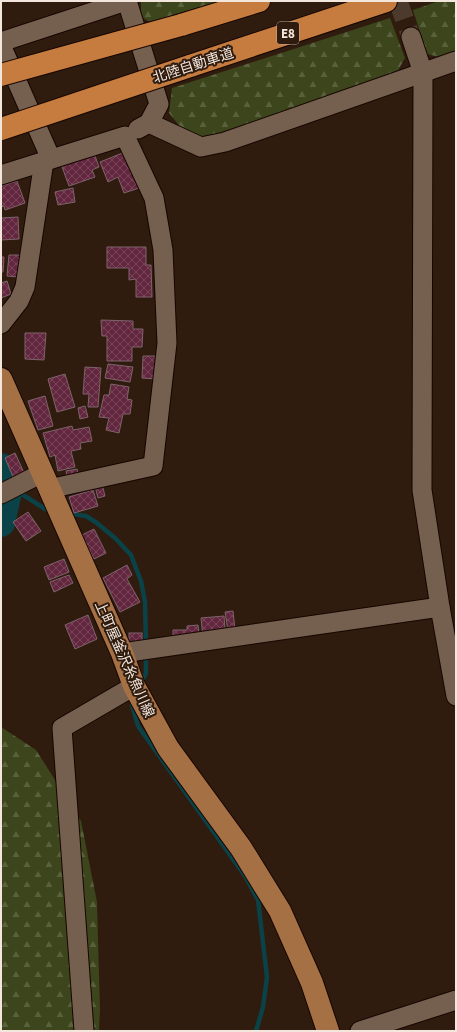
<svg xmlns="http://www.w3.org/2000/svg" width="457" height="1032" viewBox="0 0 457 1032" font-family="'Source Sans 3','Noto Sans JP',sans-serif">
  <defs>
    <pattern id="forest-firs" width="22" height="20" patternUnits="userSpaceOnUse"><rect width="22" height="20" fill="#3c451b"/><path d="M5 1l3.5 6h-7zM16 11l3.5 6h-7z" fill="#59603c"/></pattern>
    <pattern id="building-cross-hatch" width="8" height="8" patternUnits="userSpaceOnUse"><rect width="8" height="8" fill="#62263e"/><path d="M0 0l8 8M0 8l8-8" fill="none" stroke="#794659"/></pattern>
  </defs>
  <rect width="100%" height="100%" fill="#2f1c0e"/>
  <g fill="url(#forest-firs)">
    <polygon points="141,1 220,1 150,22 141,17"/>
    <polygon points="439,1 456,1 456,54 443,58 427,54 413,10"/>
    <polygon points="390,18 405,58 396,74 203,140 182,129 169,113 172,88"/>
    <polygon points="1,727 36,750 81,821 97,902 100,1009 99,1031 1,1031"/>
  </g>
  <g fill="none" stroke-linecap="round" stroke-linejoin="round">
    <g stroke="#0a4247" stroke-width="4.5">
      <polyline points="17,491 45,509 52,511"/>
      <polyline points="67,513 86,516 97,523 115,538 131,555 141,581 145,602 146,644"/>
      <polyline points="141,683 146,673 146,654"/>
      <polyline points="134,701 132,705 138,726 245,876 258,900 267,977 263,1007 256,1031"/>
    </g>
    <polyline stroke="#0a4247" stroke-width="28" points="1,467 10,483 1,523"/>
  </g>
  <g fill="url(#building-cross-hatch)" stroke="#7e636b">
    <polygon points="125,152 139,188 124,193 118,177 108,182 100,162"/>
    <polygon points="94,153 99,167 92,170 95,177 69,186 61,164"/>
    <polygon points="17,181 25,203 5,210 4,206 1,207 1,186"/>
    <polygon points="73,188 75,202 58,205 55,192"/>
    <polygon points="18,217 19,239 1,240 1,218"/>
    <polygon points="107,247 146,247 146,265 151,265 152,297 136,297 136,279 129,280 129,268 107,268"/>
    <polygon points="9,255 21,255 19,277 7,276"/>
    <polygon points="1,257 4,257 3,272 1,272"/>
    <polygon points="7,281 11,294 1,298 1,283"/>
    <polygon points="101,320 133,321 133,329 143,329 142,347 132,347 132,361 107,361 107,336 102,336"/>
    <polygon points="25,333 46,333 44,360 25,359"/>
    <polygon points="143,356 158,356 157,379 142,378"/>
    <polygon points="108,364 133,367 130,382 105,378"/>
    <polygon points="85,367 101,368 98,407 88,407 89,394 83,394"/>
    <polygon points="65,374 75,407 57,412 48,379"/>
    <polygon points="111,384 129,387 127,399 132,400 130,414 123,414 119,433 106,430 109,418 99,417 104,395 109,395"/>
    <polygon points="45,396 53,426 38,430 28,401"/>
    <polygon points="85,406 88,417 80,419 78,408"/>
    <polygon points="72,426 73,430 89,427 92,441 80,443 81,449 71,451 75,467 58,471 55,455 50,457 43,433"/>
    <polygon points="15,453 25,475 14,479 5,458"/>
    <polygon points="77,469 79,477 68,480 66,471"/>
    <polygon points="102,484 105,496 98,498 95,486"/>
    <polygon points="93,490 98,506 74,513 69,497"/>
    <polygon points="28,512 41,531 26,541 13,522"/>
    <polygon points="94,529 106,553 94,559 82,535"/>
    <polygon points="64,559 69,572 49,580 44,567"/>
    <polygon points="127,565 132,575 127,579 140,602 120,612 103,578"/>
    <polygon points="69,575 73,583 54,592 50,582"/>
    <polygon points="233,611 235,630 228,631 225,612"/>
    <polygon points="88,615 97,639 75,649 65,625"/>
    <polygon points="224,616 225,629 215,630 216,637 203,638 201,618"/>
    <polygon points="198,625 200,640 173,642 173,630 187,630 187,626"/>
    <rect x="129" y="633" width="13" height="9"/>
  </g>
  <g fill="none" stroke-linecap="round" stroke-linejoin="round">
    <polyline stroke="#4c3a2d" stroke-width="19" stroke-dasharray="19 10" stroke-linecap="butt" points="398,1 411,37"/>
    <g stroke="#160600" stroke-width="21">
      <g id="minor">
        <polyline points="127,1 159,104 149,123 138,129"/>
        <polyline points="411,37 423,73 422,490 440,607 456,696"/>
        <polyline points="1,42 126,1"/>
        <polyline points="1,45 51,159"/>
        <polyline points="149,123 201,147 225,142 456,61"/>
        <polyline points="1,175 125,136 154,198 163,250 167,343 153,466 49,489"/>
        <polyline points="1,324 19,301 25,287 44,161"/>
        <polyline points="1,494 42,473"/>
        <polyline points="122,653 440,607"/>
        <polyline points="84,1031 62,728 134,686"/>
        <polyline points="360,1031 456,1000"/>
      </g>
    </g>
    <g stroke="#160600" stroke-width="24">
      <polyline id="major" points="1,379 122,653 134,686 168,748 241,848 280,911 312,983 328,1031"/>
    </g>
    <g stroke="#160600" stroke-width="24">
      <g id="highway">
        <polyline points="181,25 259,1"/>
        <polyline points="190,66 386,1"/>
      </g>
    </g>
    <use href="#minor" stroke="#755f4f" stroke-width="19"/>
    <use href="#major" stroke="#a67045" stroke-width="22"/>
    <use href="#highway" stroke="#c77c3f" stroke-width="22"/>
    <g stroke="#160600" stroke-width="24" stroke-linecap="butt">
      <g id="highway-bridge">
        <polyline points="1,75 181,25"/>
        <polyline points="1,129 190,66"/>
      </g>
    </g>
    <use href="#highway-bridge" stroke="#c77c3f" stroke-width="22"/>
  </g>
  <g text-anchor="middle" stroke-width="4" stroke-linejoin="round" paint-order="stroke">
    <rect fill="#2f1c0e" stroke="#b8a99f" stroke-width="1" x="277" y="22" width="22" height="22" rx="3"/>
    <g font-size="13" font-weight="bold" fill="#f3e6dd">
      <text x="288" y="38">E8</text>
    </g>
    <g font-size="14" fill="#f3e6dd" stroke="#2f1c0e">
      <text transform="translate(193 65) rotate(-18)" y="5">北陸自動車道</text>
      <text transform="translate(125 659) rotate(66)" y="5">上町屋釜沢糸魚川線</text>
    </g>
  </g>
  <rect width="457" height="1032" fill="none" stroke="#f3e6dd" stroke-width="4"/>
</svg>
